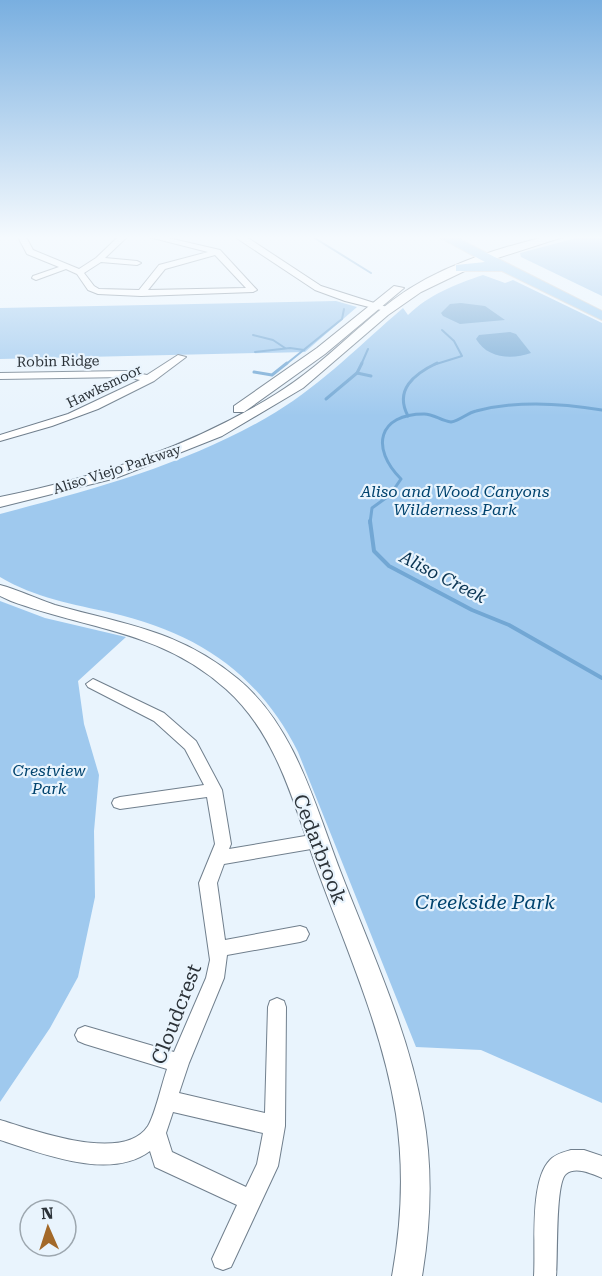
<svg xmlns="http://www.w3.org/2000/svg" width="602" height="1276" viewBox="0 0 602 1276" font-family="'Roboto Serif',serif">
  <rect width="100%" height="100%" fill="#e9f4fd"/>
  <g fill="#9fc9ee">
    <polygon points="580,237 602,237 602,296 521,257 520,253"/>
    <path d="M 483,275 L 505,283 L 513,280 L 602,323 L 602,1103 L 481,1050 L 416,1047 L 298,752 C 259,674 198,633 112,613 C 73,604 35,598 0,577 L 0,514 C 95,489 192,463 276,412 C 322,384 362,343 403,308 L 408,315 C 430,294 454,285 483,275 Z"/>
    <polygon points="336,301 357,307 305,352 0,359 0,308"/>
    <polygon points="0,601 45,618 126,637 78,681 84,724 99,775 94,831 95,897 78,977 50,1028 0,1102"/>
  </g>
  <g fill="#72a7d4">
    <polygon points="461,303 485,306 505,320 460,324 443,316 441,313 450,304"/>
    <path d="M 510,332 L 516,334 L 531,353 C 511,360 487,358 476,339 L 479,335 Z"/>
  </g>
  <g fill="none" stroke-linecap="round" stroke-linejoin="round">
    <g stroke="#72a7d4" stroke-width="2">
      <polyline points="313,237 371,273"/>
      <polyline points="253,335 273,340 285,348"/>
      <polyline points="255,352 290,348 304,350"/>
      <polyline points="285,365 342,319 344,309"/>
      <polyline points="361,365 368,349"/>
      <polyline points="433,365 462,356 454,341 442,330"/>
    </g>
    <g stroke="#72a7d4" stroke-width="3">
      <polyline points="254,372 272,375 287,363"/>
      <polyline points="357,373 362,363"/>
      <polyline points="326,399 357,373 371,376"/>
      <path d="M 408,416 C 394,390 414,374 437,363"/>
      <path d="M 370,523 L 372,508 L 390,495 L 401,479 C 370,448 378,414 424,414 C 434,414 441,421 451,422 C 461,420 467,413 476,411 C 518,400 561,403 602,410"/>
    </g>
    <polyline stroke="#72a7d4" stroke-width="4" points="370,521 374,551 389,566 472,610 509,625 602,678"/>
    <g stroke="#707f8d" stroke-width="2">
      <g id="street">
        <path d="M 18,237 L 26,237 L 33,250 L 79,269 L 96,258 L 118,237 L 127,237 L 105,258 L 137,261 L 141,263 L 137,265 L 101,262 L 84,273 L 94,286 L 99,289 L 139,290 L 159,265 L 208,252 L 149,237 L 164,237 L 220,250 L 257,290 L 253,292 L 141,296 L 98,294 L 88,290 L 77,274 L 66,269 L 36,280 L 32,278 L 33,276 L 59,267 L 27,254 ZM 215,255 L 246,288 L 148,290 L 165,269 Z"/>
        <polygon points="235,237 245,237 251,240 321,286 393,309 389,312 345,301 315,290"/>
        <polygon points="178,355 186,357 154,381 98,409 52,426 0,441 0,435 68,414 140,380 126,377 0,379 0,373 126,371 147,375"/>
        <path d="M 93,679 L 164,713 L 196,741 L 222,790 L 231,844 L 229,849 L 317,834 L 323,836 L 325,841 L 323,846 L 317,848 L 224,864 L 217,883 L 225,940 L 300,926 L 306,928 L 309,934 L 306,940 L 300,942 L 227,955 L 224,978 L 189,1063 L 179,1093 L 265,1113 L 268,1007 L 270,1001 L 277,998 L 284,1001 L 286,1007 L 285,1126 L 278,1166 L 231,1267 L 223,1270 L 215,1267 L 212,1259 L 237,1205 L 155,1167 L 150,1151 C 110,1181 44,1154 0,1140 L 0,1120 C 34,1130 123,1164 148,1126 C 155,1115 162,1083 167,1069 L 85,1044 L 78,1041 L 75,1035 L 78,1029 L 85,1026 L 174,1052 L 206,978 L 210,960 L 199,883 L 215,844 L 207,797 L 120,809 L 114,807 L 112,803 L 114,799 L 120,797 L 204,785 L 185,749 L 154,721 L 88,687 L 86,684 ZM 173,1112 L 263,1133 L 257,1164 L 246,1187 L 172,1152 L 166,1133 Z"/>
        <path d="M 571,1150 L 584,1150 L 602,1156 L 602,1178 C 592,1174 576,1166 566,1174 C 555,1183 558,1258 556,1276 L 534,1276 C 536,1247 529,1181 550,1160 C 555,1154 564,1152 571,1150 Z"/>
      </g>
    </g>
    <g stroke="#707f8d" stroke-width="2">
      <g id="secondary">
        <path d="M 544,237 L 563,237 L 479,264 L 421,292 L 388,315 L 303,388 L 222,436 L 116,478 L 0,507 L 0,497 C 97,477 191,447 276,394 C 319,368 353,330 393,300 C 437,267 492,250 544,237 Z"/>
        <polygon points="394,286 404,288 325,354 244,412 234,412 234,406 317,348"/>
        <path d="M 0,585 C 19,590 37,599 55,605 C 126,625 179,630 238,679 C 297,728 316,810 343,878 C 373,955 408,1031 423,1113 C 433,1168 431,1222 422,1276 L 392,1276 C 402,1222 404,1168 396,1114 C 383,1032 349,955 320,877 C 296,813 280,737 226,689 C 160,630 89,630 11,601 L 0,596 Z"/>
      </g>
    </g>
    <g stroke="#d1d2d3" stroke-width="2">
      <polygon id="primary" points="439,237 455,237 602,311 602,320 502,271 456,271 456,265 485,262"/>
    </g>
    <use href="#street" fill="#fff" fill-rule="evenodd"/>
    <use href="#secondary" fill="#fff" fill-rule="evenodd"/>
    <use href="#primary" fill="#9ecdf2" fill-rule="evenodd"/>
  </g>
  <linearGradient id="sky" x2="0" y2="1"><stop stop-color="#79afe0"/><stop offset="0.57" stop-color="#f5fafe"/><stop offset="1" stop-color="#f5fafe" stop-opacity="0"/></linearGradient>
  <rect width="602" height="416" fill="url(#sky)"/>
  <g text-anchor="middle" stroke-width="4.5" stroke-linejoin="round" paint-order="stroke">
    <g font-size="14" fill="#2c3339" stroke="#e9f4fd">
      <text transform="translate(58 361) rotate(-1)" y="5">Robin Ridge</text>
      <text transform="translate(104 386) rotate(-26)" y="5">Hawksmoor</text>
      <text transform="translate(117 469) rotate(-18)" y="5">Aliso Viejo Parkway</text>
    </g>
    <g font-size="16" font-style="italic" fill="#00436e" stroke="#e9f4fd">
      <text x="455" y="497">Aliso and Wood Canyons<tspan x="455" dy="18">Wilderness Park</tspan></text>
      <text x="49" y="776">Crestview<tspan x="49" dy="18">Park</tspan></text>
    </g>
    <g font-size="18" font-style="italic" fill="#0b3553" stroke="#e9f4fd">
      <text transform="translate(443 577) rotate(27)" y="6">Aliso Creek</text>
    </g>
    <g font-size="20" fill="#2c3339" stroke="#e9f4fd">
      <text transform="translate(320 849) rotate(69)" y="7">Cedarbrook</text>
      <text transform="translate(176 1014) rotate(-69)" y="7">Cloudcrest</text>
    </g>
    <g font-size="20" font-style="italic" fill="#00436e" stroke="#e9f4fd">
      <text x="485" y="909">Creekside Park</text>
    </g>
  </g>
  <g transform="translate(48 1228) rotate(357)"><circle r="28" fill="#e9f4fd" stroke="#9da7af" stroke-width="1.5"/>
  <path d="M0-4.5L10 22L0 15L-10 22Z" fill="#a36929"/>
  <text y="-9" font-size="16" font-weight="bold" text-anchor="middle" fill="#2c3339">N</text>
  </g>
</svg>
